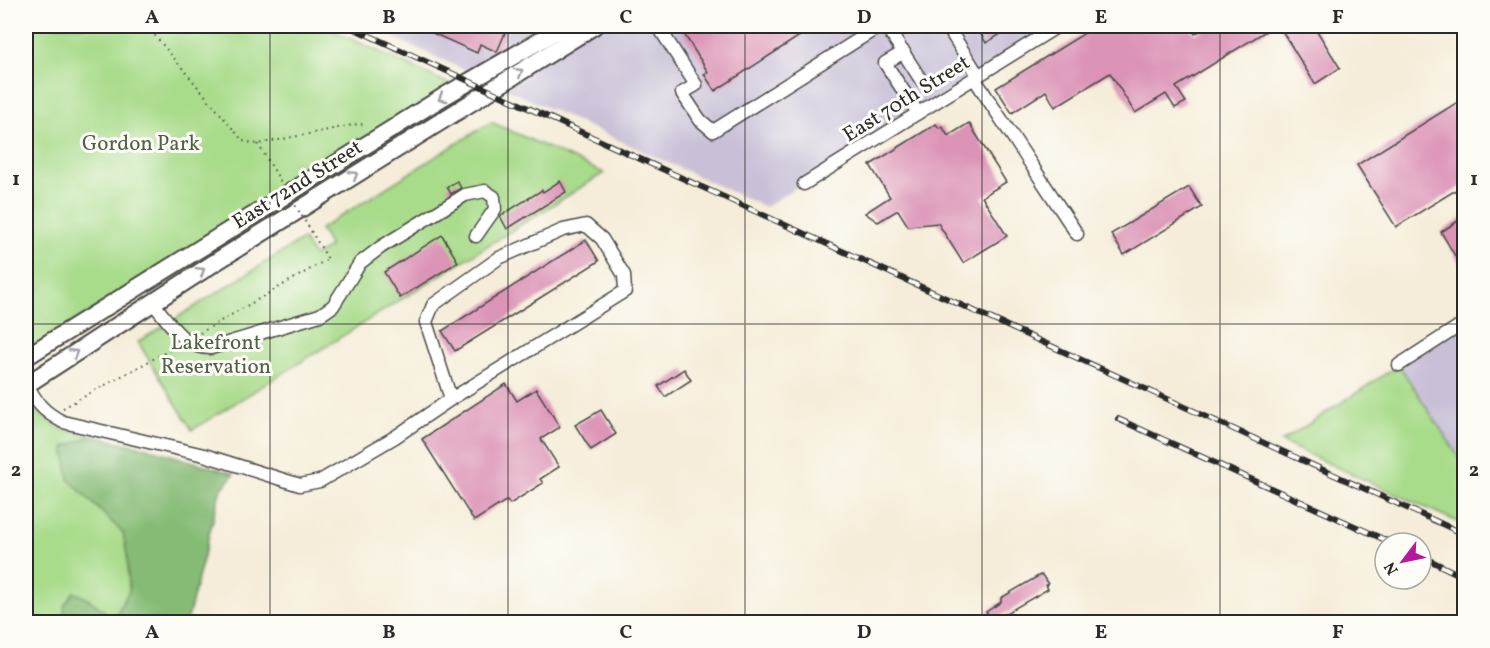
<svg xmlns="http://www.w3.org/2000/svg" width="1490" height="648" viewBox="0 0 1490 648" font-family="Vollkorn,serif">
  <rect width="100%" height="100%" fill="#fdfcf7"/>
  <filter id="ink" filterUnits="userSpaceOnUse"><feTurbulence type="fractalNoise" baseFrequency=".0167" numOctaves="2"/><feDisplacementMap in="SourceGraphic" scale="12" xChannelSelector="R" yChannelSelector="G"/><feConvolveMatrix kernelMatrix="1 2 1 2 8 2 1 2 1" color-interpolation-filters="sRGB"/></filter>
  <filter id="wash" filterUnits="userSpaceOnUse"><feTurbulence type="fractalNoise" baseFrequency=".008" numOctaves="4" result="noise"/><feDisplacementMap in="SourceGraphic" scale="24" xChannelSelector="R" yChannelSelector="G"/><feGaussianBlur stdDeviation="1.35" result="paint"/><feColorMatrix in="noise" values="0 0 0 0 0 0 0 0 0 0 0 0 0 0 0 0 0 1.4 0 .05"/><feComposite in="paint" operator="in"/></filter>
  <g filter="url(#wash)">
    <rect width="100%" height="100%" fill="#f5edd9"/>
    <g fill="#c9bfd7">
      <polygon points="368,26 1058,26 765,207"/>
      <polygon points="1464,323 1464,465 1399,365"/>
    </g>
    <g fill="#a8db8a" stroke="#6a835a" stroke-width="1.5">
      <polygon points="26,26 323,26 452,85 26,352"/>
      <polygon points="491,122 604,173 192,430 138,342 303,239 314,256 330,246 320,229"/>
      <polygon points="1399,365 1464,465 1464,525 1281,442"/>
      <polygon points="27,403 60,429 147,448 234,474 220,491 187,622 26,622 26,404"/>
    </g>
    <polygon fill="#86bb76" stroke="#587350" stroke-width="1.5" points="93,436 147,448 234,474 220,491 187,622 65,622 64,606 74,592 88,599 114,618 129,591 127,555 123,533 69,480 64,447"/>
    <g id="blocks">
      <g fill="#db93b6">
        <polygon points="417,26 489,26 505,33 497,52 480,44 477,53"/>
        <polygon points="679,26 815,26 715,91 704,74 708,72"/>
        <polygon points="976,26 1014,26 986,43"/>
        <polygon points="1096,26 1190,26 1195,34 1208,26 1274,26 1176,87 1186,102 1175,108 1166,94 1135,113 1110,73 1055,107 1046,91 1012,113 996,88"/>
        <polygon points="1279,26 1314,26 1340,68 1315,84"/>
        <polygon points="1464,98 1464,185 1396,227 1357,165"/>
        <polygon points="969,123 1006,182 982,197 1007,236 963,263 938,223 908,226 898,210 878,222 865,213 890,197 870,165 936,124 939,128 942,126 948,136"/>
        <polygon points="457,181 461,188 451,194 447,187"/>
        <polygon points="560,181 566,192 507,229 500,216 542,190 543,192"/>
        <polygon points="1189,187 1202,207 1124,255 1111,234"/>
        <polygon points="1464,217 1464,271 1441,232"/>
        <polygon points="442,235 458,262 400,298 384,272"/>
        <polygon points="586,240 599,261 455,351 442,331"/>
        <polygon points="684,369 691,380 665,397 658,386"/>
        <polygon points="506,384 517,401 536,389 560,427 541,439 559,467 540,479 543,483 510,504 507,500 474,521 422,439"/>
        <polygon points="601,410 616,434 591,450 575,425"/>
        <polygon points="1040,575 1042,575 1048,584 1046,585 1048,589 993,621 986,612 1001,602 1001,598"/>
      </g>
    </g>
  </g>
  <g filter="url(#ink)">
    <use href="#blocks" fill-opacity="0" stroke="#494845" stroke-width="1.5"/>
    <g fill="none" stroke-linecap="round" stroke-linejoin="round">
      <g stroke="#494845" stroke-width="15">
        <g id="minor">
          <polyline points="658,26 696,85 682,93 700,120 713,131 880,26"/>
          <polyline points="886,26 921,80"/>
          <polyline points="947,26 978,75"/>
          <polyline points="904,52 885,63 918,113"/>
          <polyline points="974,78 1077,234"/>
          <polyline points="804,184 1058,26"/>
          <path d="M 152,302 C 169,321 183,349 211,348 L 320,315 L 333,306 L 360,263 L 381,247 L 465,195 L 485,191 L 494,197 L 495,209 L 476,236"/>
          <polyline points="1399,365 1464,323"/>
          <path d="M 26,383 C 37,403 42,411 63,422 L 204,455 L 300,485 L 320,481 L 395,437 L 451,399 L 625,291 L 624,275 L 602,239 L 586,225 L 563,230 L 499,258 L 433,305 L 426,322 L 451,399"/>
        </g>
      </g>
      <g stroke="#494845" stroke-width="20">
        <g id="major">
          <polyline points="26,357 443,97 565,26"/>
          <polyline points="26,385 214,263 594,26"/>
        </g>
      </g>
      <g stroke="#494845" stroke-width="2" stroke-dasharray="1.5 4.5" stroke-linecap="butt">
        <polyline points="147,26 243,141 258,144 358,124 366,125"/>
        <polyline points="200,333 328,259"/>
        <polyline points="63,408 177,346"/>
      </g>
      <use href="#minor" stroke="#fff" stroke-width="12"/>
      <use href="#major" stroke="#fff" stroke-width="16"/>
      <g stroke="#2b2b2b" stroke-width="6">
        <g id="rail">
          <polyline points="348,26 1464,534"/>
          <polyline points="1118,419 1392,543"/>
          <polyline points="1421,556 1464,577"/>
        </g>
      </g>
      <use href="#rail" stroke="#fdfcf7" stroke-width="4" stroke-dasharray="11" stroke-linecap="butt"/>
      <polyline stroke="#494845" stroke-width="2" stroke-dasharray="1.5 4.5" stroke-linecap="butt" points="258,144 328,259"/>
    </g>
    <defs><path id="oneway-chevron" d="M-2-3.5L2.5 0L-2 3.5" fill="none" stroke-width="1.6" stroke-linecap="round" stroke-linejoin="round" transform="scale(1.5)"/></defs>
    <g stroke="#a0a0a0">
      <use href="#oneway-chevron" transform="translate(519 72) rotate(-32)"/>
      <use href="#oneway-chevron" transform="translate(442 98) rotate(149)"/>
      <use href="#oneway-chevron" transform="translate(354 175) rotate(-32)"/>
      <use href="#oneway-chevron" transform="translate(201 271) rotate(-32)"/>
      <use href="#oneway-chevron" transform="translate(74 353) rotate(-33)"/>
    </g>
  </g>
  <path fill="none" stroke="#2b2b2b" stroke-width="1.5" stroke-opacity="0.55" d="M 270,26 L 270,622M 508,26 L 508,622M 745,26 L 745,622M 982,26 L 982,622M 1220,26 L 1220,622M 26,324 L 1464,324"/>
  <g text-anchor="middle" stroke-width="6" stroke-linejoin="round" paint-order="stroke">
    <g font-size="21" fill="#2b2b2b" stroke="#fdfcf7">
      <text transform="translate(906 98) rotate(-32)" y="7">East 70th Street</text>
      <text transform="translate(297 184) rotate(-32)" y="7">East 72nd Street</text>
    </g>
    <g font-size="21" fill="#506048" stroke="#fdfcf7">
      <text x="141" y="150">Gordon Park</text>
      <text x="216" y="349">Lakefront<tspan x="216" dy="24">Reservation</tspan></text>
    </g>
  </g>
  <rect width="1490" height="648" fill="none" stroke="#fdfcf7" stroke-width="66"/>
  <g transform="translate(1403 561) rotate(238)"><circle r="28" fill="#fdfcf7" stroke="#a9a8a5" stroke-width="1.5"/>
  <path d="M0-4.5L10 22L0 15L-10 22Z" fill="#b5179e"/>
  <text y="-9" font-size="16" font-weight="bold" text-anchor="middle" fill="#2b2b2b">N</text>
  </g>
  <rect x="33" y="33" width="1424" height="582" fill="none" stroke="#2b2b2b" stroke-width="2"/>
  <g font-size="20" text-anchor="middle" font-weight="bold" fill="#2b2b2b">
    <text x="152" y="23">A</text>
    <text x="389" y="23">B</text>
    <text x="626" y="23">C</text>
    <text x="864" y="23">D</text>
    <text x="1101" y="23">E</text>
    <text x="1338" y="23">F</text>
    <text x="16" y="185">1</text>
    <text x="1474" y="185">1</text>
    <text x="16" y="476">2</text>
    <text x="1474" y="476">2</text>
    <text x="152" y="638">A</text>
    <text x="389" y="638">B</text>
    <text x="626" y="638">C</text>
    <text x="864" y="638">D</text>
    <text x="1101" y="638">E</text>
    <text x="1338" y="638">F</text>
  </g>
</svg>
